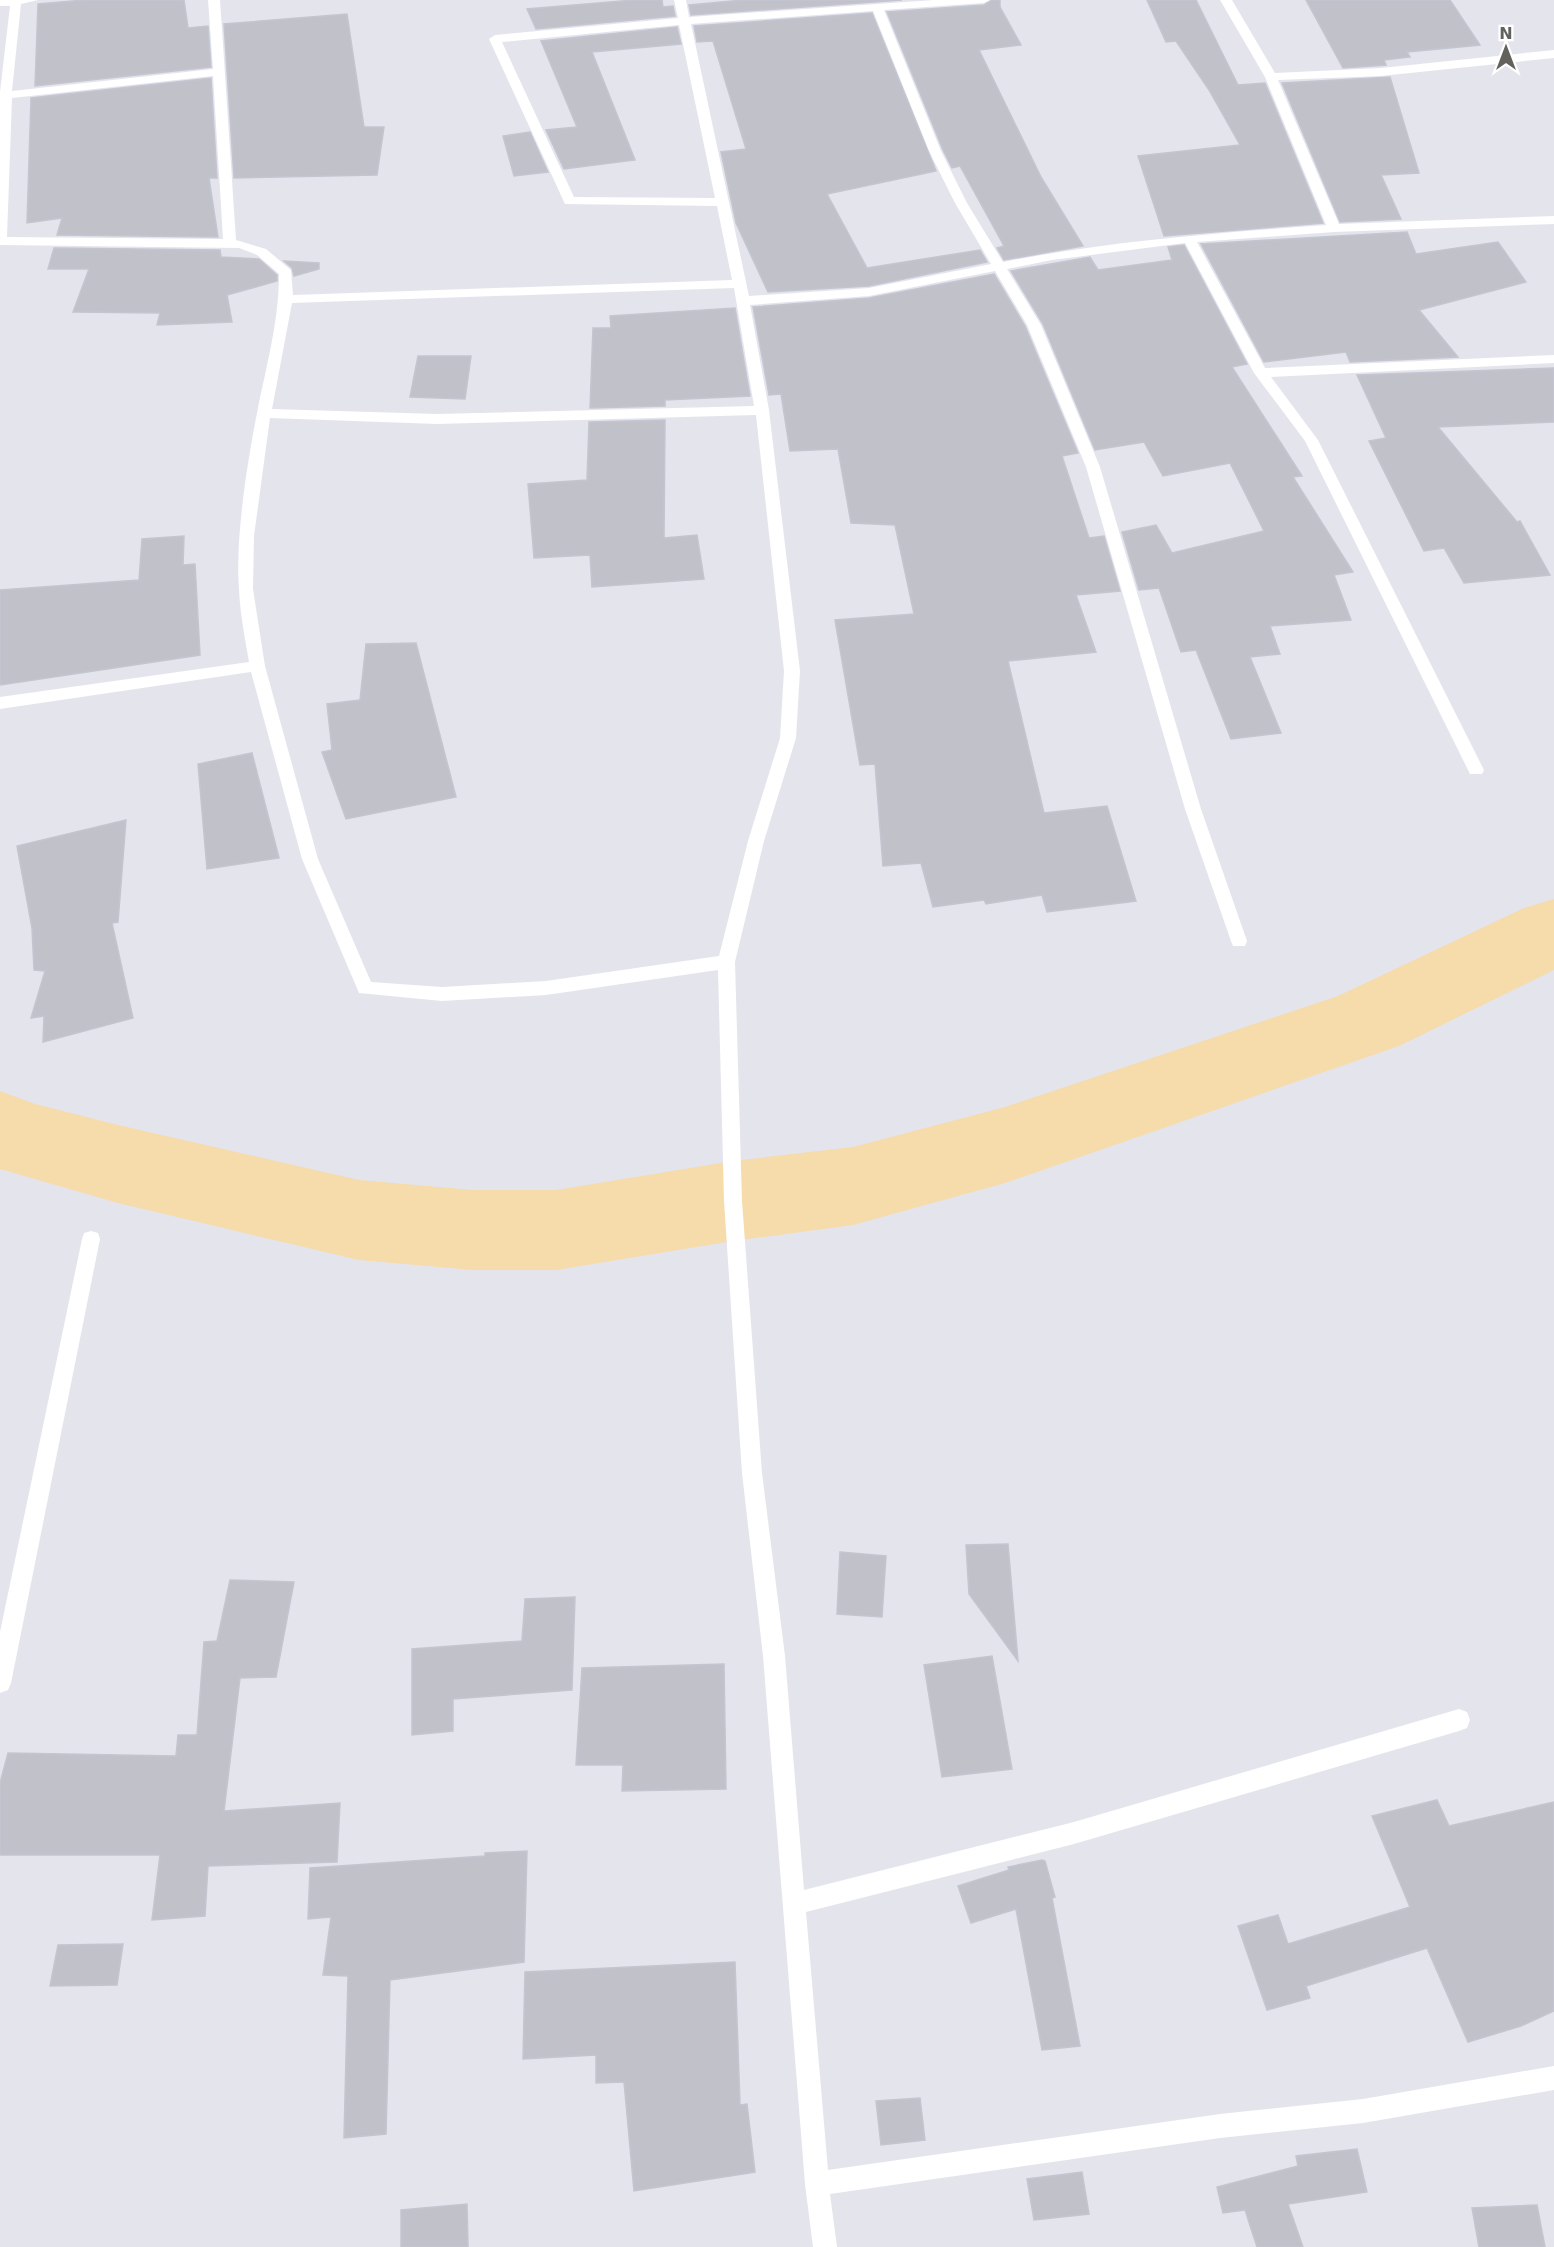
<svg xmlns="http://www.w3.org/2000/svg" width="1554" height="2247" viewBox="0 0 1554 2247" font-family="'DejaVu Sans',sans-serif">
  <rect width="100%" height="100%" fill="#e4e4ed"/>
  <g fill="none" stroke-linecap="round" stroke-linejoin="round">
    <polygon fill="#f6dbab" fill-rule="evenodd" points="1554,899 1554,970 1399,1046 1005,1183 853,1225 733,1241 556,1270 473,1270 359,1260 118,1203 0,1169 0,1091 35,1104 118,1125 359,1180 473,1190 556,1190 733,1161 853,1147 1005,1107 1338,996 1524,908"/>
  </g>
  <g fill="#c1c2c9" stroke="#c3c5d1" stroke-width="1.5">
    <polygon points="84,0 184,0 188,28 208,26 211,67 35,86 38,4"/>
    <polygon points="634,0 662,0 663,7 673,6 675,16 536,29 527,9"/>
    <polygon points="743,0 902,0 691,15 689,5"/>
    <polygon points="992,0 1000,0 1000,7 1021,45 979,50 1041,177 1083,246 1004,260 997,248 1004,246 960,166 952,168 943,150 887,12 984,5"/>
    <polygon points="1147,0 1196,0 1238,85 1265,83 1323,223 1164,236 1138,156 1240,145 1209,90 1176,41 1166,42"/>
    <polygon points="1306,0 1450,0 1480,45 1407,52 1410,57 1384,60 1386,65 1343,68"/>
    <polygon points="872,13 936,171 827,194 867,268 980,250 987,262 869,286 768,292 736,223 721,152 746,149 713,41 697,42 694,26"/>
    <polygon points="347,14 364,127 384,127 377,175 234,178 224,24"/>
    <polygon points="677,27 681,44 592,52 635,160 564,169 546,130 577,127 541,41"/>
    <polygon points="1390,77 1419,173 1381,175 1401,219 1340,222 1282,83"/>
    <polygon points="211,78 217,178 209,178 218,237 57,235 62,218 27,223 31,98"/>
    <polygon points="530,132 548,172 514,176 503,136"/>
    <polygon points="1407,232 1416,254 1498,242 1526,282 1419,310 1458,357 1350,362 1346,352 1264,362 1201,244"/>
    <polygon points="1184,245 1247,364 1232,367 1302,476 1293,477 1353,572 1334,575 1351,620 1270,626 1280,654 1250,657 1281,733 1231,739 1196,650 1181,652 1159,588 1139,590 1122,532 1156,525 1172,553 1264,531 1230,463 1163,476 1144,442 1095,450 1043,324 1011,271 1090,257 1098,270 1172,260 1168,247"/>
    <polygon points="54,248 220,250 221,257 259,259 277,275 277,281 227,295 232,322 157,325 160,313 73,312 89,269 48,269"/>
    <polygon points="284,261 319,263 319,269 294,276 292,268"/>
    <polygon points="994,274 1025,326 1078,453 1062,456 1089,538 1104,536 1120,591 1076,595 1096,652 1008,661 1044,813 1107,806 1136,901 1047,912 1042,895 986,904 984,900 933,907 921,863 883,866 875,764 860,765 835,620 914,614 895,525 851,523 838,449 790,451 781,394 769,395 753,307 869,298"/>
    <polygon points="735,308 750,396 665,400 665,406 590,408 593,328 611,328 610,316"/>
    <polygon points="418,356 471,356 465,399 410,397"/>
    <polygon points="1554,368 1554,422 1438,427 1517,522 1520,521 1550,575 1464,583 1444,548 1424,551 1369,441 1386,438 1357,375"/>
    <polygon points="665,420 664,538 697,535 704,579 592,587 590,555 534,558 528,484 587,480 589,422"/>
    <polygon points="184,536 183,565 195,564 200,655 0,685 0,590 139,580 142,539"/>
    <polygon points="416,643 456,797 346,819 322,752 332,750 327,704 360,700 366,644"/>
    <polygon points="252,753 279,858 207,869 198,764"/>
    <polygon points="126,820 118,922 112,923 133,1018 43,1042 44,1016 31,1018 45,971 34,970 32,928 17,846"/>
    <polygon points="1008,1544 1018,1661 969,1594 966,1545"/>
    <polygon points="840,1552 886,1556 882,1617 837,1614"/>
    <polygon points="230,1580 294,1582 276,1677 240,1678 224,1811 340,1803 337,1862 208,1866 205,1916 152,1920 160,1855 0,1855 0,1783 8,1753 176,1756 178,1735 197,1735 204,1642 217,1641"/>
    <polygon points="575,1597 572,1690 453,1699 453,1731 412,1735 412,1649 522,1641 525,1599"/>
    <polygon points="992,1656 1012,1769 942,1777 924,1665"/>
    <polygon points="724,1664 726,1789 622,1791 623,1765 576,1765 582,1668"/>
    <polygon points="1437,1800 1449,1826 1554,1802 1554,2011 1521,2026 1468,2042 1427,1948 1306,1986 1310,1998 1267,2010 1238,1926 1278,1915 1288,1944 1410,1907 1372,1816"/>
    <polygon points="527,1851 524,1962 390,1980 386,2134 344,2138 348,1976 323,1975 331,1917 308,1919 310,1868 485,1856 485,1853"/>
    <polygon points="1042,1860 1045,1861 1055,1897 1052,1898 1080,2046 1042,2050 1016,1909 971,1923 958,1886 1009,1870 1008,1867"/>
    <polygon points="123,1944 117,1985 50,1986 58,1945"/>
    <polygon points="735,1962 740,2105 747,2104 755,2172 634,2191 624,2082 596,2083 596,2055 523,2059 525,1972"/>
    <polygon points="920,2098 925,2140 881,2145 876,2101"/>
    <polygon points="1357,2149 1367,2192 1288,2204 1303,2247 1257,2247 1245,2210 1223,2213 1217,2187 1298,2166 1296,2156"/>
    <polygon points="1082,2172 1089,2214 1034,2220 1027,2179"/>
    <polygon points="467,2204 468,2247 401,2247 401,2210"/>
    <polygon points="1537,2205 1545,2247 1479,2247 1472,2208"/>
  </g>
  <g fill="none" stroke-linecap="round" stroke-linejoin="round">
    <g fill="#fff" fill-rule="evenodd">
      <path d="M 0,0 L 38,0 L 21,4 L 12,91 L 213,69 L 208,0 L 220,0 L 236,240 L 266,249 L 291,270 L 293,295 L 732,280 L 717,206 L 565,204 L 489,39 L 495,35 L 678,18 L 674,0 L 686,0 L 689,17 L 934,0 L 990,0 L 984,3 L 884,10 L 941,151 L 967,203 L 1003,262 C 1109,241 1218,233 1326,225 L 1265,77 L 1220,0 L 1232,0 L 1275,73 L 1381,68 L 1554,50 L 1554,58 L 1381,76 L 1278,80 L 1339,224 L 1554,216 L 1554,224 L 1334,232 L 1197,242 L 1265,368 L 1554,355 L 1554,363 L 1271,377 L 1318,440 L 1484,770 L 1482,774 L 1470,774 L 1305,441 L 1254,373 L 1185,243 L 1052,260 L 1007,269 L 1041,325 L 1100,467 L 1201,809 L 1247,941 L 1245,946 L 1233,946 L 1231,941 L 1185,809 L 1086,467 L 1027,325 L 995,271 L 869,296 L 750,305 L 769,410 L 800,671 L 796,738 L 764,841 L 735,962 L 742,1201 L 762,1473 L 785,1656 L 804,1890 L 1074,1822 L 1459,1709 L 1467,1712 L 1470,1720 L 1467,1728 L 1459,1731 L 1074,1844 L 806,1912 L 828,2170 L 1220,2114 L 1363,2099 L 1554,2066 L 1554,2090 L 1363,2123 L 1220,2138 L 830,2194 L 837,2247 L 813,2247 L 805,2184 L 763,1656 L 742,1473 L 724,1201 L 718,970 L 546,995 L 442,1001 L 359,993 L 302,859 L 251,672 L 0,709 L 0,697 L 249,662 C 245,638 240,614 239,589 C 235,539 247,464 257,413 C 266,367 279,322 279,274 L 257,255 L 239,248 L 0,245 L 0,92 L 10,6 L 0,6 ZM 873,11 L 929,151 L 955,203 L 991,264 L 869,288 L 749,296 L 691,24 ZM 679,25 L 715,198 L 574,197 L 502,42 ZM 213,76 L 223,239 L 7,237 L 12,98 ZM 734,288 L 754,406 L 437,414 L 272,409 L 292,303 ZM 756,415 L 784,671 L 780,738 L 748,841 L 719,956 L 546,981 L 442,987 L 371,982 L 318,859 L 265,666 L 253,589 L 254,536 L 270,418 L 437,424 Z"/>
      <polygon points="91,1231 98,1233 100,1239 11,1683 8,1690 0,1693 0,1632 82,1239 84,1233"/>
    </g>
  </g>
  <g transform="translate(1506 48)" stroke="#ffffff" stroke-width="4.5" paint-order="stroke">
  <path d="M0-4.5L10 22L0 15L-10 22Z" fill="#63615c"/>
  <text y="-9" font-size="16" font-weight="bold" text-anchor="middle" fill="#63615c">N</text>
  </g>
</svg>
